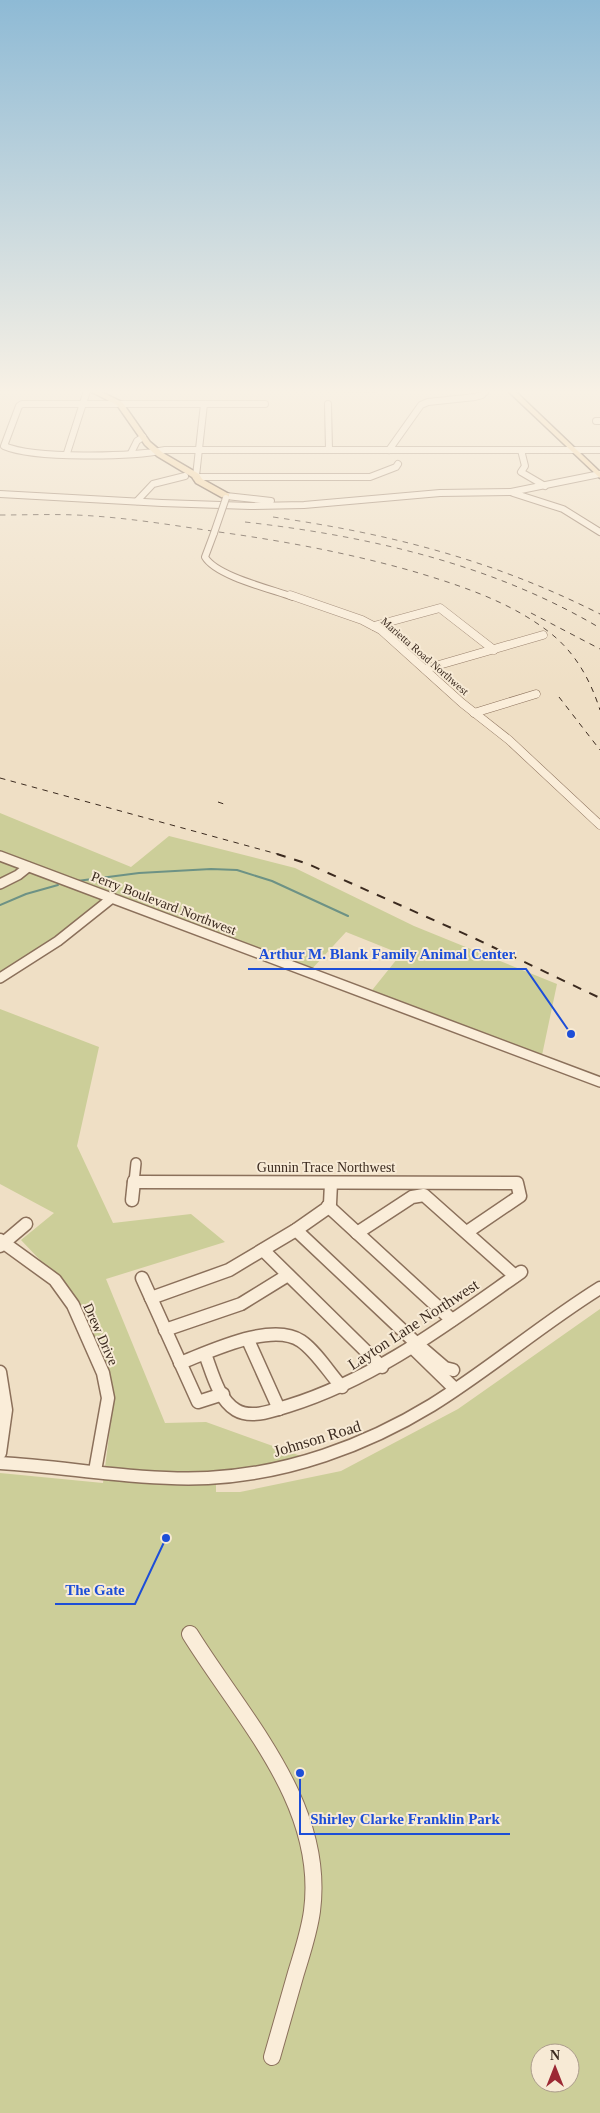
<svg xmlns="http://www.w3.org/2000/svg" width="600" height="2113" viewBox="0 0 600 2113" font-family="Georgia,serif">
  <rect width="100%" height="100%" fill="#efdfc5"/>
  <g fill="#ccce99" fill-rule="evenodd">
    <polygon points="0,813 131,867 169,836 295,868 414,926 557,984 541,1060 369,994 401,954 346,932 310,971 107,899 0,979"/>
    <path d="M 0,1009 L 99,1047 L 77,1146 L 113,1223 L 191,1214 L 225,1242 L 106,1279 L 165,1423 L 206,1422 L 309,1459 L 216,1482 L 216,1492 L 240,1492 L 341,1471 L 458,1409 L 600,1309 L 600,2113 L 0,2113 L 0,1473 L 103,1483 L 114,1397 L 59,1280 L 21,1240 L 54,1213 L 0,1184 ZM 540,2053 L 570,2053 L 570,2083 L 540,2083 Z"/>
  </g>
  <polygon fill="#c1c398" points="121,391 377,391 376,393"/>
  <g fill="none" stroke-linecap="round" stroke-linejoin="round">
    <g stroke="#6d9285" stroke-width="2">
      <polyline points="77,881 139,873 211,869 237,870 272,881 348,916"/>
      <polyline points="0,905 26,894 58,885"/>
    </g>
    <g stroke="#8b705b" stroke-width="8">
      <g id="minor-far4">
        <path d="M 265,404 L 22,404 L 19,406 L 4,446 C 34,459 132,457 165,450 L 600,450"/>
        <polyline points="328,404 329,450"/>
        <polyline points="596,421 600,421"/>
        <polyline points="389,450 421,405 428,402 475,397 482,395 486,391"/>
        <polyline points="521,450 525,466 521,472 545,486"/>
        <polyline points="67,453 87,391"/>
        <polyline points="131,453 137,441 143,437"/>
        <polyline points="196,476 204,404"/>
        <polyline points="196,477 370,477 396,467 398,464"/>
        <polyline points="513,493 563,509 600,532"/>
        <polyline points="0,494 162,503 250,506 304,505 440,493 511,492 600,474"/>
        <polyline points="226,498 226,496 271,501"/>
        <polyline points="137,501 153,484 185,476"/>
        <path d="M 214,533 L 205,557 C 216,576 271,589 293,597"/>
      </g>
    </g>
    <g stroke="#8b705b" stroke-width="9">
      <g id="minor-far3">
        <polyline points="290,595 362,620 381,630 462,703 509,740 600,825"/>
        <polyline points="374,626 440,608 494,650"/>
        <polyline points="425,669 543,635"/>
        <polyline points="474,713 536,694"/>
      </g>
    </g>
    <g stroke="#8b705b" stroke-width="12">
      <g id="minor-far2">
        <polyline points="0,856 600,1082"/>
        <polyline points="0,884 18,875 28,867"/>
        <polyline points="0,978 58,941 112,898"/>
        <polyline points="134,1182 136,1163"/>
      </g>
    </g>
    <g stroke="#8b705b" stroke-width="15">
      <g id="minor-far1">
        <polyline points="134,1182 517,1183 520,1196 467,1232"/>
        <polyline points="132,1200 134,1181"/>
        <polyline points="328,1206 452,1320"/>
        <polyline points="296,1230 417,1344 445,1368 453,1370"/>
        <polyline points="357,1233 412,1197 424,1195 515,1276"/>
        <polyline points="0,1240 55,1280 73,1305 103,1373 108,1398 95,1471"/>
        <polyline points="0,1246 26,1224"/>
        <polyline points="263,1250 382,1367"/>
        <polyline points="142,1278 198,1402 223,1394"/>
        <polyline points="151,1298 229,1270 296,1230 326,1209 330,1204 331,1183"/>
        <polyline points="165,1330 241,1304 288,1275"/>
        <polyline points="248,1340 279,1409"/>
        <polyline points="413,1348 455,1389"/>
        <path d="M 205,1354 C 212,1372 218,1399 236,1410 C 251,1419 272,1411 288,1406 C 375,1379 447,1324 521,1272"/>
        <path d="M 180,1363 C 209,1352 272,1321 301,1341 C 317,1352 329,1373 342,1387"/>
        <polyline points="0,1372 6,1410 0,1453"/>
        <path d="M 0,1463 C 69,1467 138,1481 208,1478 C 287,1474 365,1446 432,1405 C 490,1369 542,1324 600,1288"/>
      </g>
    </g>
    <g stroke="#8b705b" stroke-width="18">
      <path id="minor" d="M 190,1634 C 242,1718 326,1804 312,1911 C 309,1933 302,1953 296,1973 C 288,2001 280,2029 272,2057"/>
    </g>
    <g stroke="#593f2f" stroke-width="3">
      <g id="major">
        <polygon points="90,391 99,391 122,402 150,442 163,453 199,474 202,479 229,494 229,498 223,498 196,483 192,477 157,456 145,445 117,405"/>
        <polygon points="508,391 515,391 600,472 600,478"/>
      </g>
    </g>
    <use href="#minor-far4" stroke="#faedd9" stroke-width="6"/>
    <use href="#minor-far3" stroke="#faedd9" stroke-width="8"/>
    <use href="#minor-far2" stroke="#faedd9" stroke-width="9"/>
    <use href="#minor-far1" stroke="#faedd9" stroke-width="12"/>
    <use href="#minor" stroke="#faedd9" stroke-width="16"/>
    <use href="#major" fill="#f3d19d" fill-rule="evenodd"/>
    <g stroke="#3b2a1f" stroke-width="1" stroke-dasharray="5.5 5.5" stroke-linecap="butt">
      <path d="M 0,515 C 25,515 51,514 76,515 C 124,517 171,525 219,532 C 284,541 348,553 412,571 C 459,585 509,601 549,632 C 575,652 590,679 600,710"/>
      <path d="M 273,517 C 391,534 493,560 600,614"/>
      <path d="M 245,522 C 368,536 492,564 600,628"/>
      <polyline points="531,613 600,649"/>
      <polyline points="559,697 600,750"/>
      <polyline points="0,778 281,855"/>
      <polyline points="218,802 224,804"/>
    </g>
    <polyline stroke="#3b2a1f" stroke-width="2" stroke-dasharray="9 9" stroke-linecap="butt" points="277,854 308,864 476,939 600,998"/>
    <g stroke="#8b705b" stroke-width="8" stroke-linecap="butt">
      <polyline id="minor-bridge" points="214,533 226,498"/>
    </g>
    <use href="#minor-bridge" stroke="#faedd9" stroke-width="6"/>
  </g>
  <linearGradient id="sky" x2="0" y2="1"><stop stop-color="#8ebad5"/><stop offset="0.57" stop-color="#f8f1e5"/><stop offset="1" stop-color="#f8f1e5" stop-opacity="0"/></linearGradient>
  <rect width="600" height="687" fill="url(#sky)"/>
  <g text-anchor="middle" stroke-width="4" stroke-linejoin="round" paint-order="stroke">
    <g font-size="11" fill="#3b2a1f" stroke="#f7ead5">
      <text transform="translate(425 656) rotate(41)" y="4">Marietta Road Northwest</text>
    </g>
    <g font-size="14" fill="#3b2a1f" stroke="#f7ead5">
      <text transform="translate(164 903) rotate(21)" y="5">Perry Boulevard Northwest</text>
      <text x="326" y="1172">Gunnin Trace Northwest</text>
      <text transform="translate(101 1334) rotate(66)" y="5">Drew Drive</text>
    </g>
    <g font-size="16" fill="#3b2a1f" stroke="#f7ead5">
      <text transform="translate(413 1324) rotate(-33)" y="6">Layton Lane Northwest</text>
      <text transform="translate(317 1438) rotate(-17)" y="6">Johnson Road</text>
    </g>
  </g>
  <path fill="none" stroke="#1d4ed8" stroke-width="2" d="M571 1034L526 969H248M166 1538L135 1604H55M300 1773L300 1834H510"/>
  <g fill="#1d4ed8" stroke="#f7ead5" stroke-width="2">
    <circle cx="571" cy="1034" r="5"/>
    <circle cx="166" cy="1538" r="5"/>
    <circle cx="300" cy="1773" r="5"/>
  </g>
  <g font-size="15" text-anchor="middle" font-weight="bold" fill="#1d4ed8" stroke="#f7ead5" stroke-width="4" stroke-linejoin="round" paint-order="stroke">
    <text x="387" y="959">Arthur M. Blank Family Animal Center</text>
    <text x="95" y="1595">The Gate</text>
    <text x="405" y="1824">Shirley Clarke Franklin Park</text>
  </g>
  <g transform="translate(555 2068)"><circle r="24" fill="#f7ead5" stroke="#ac9d8c"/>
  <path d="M0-4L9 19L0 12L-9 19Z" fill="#9c2934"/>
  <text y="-8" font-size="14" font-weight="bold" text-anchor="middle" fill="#3b2a1f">N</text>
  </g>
</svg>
